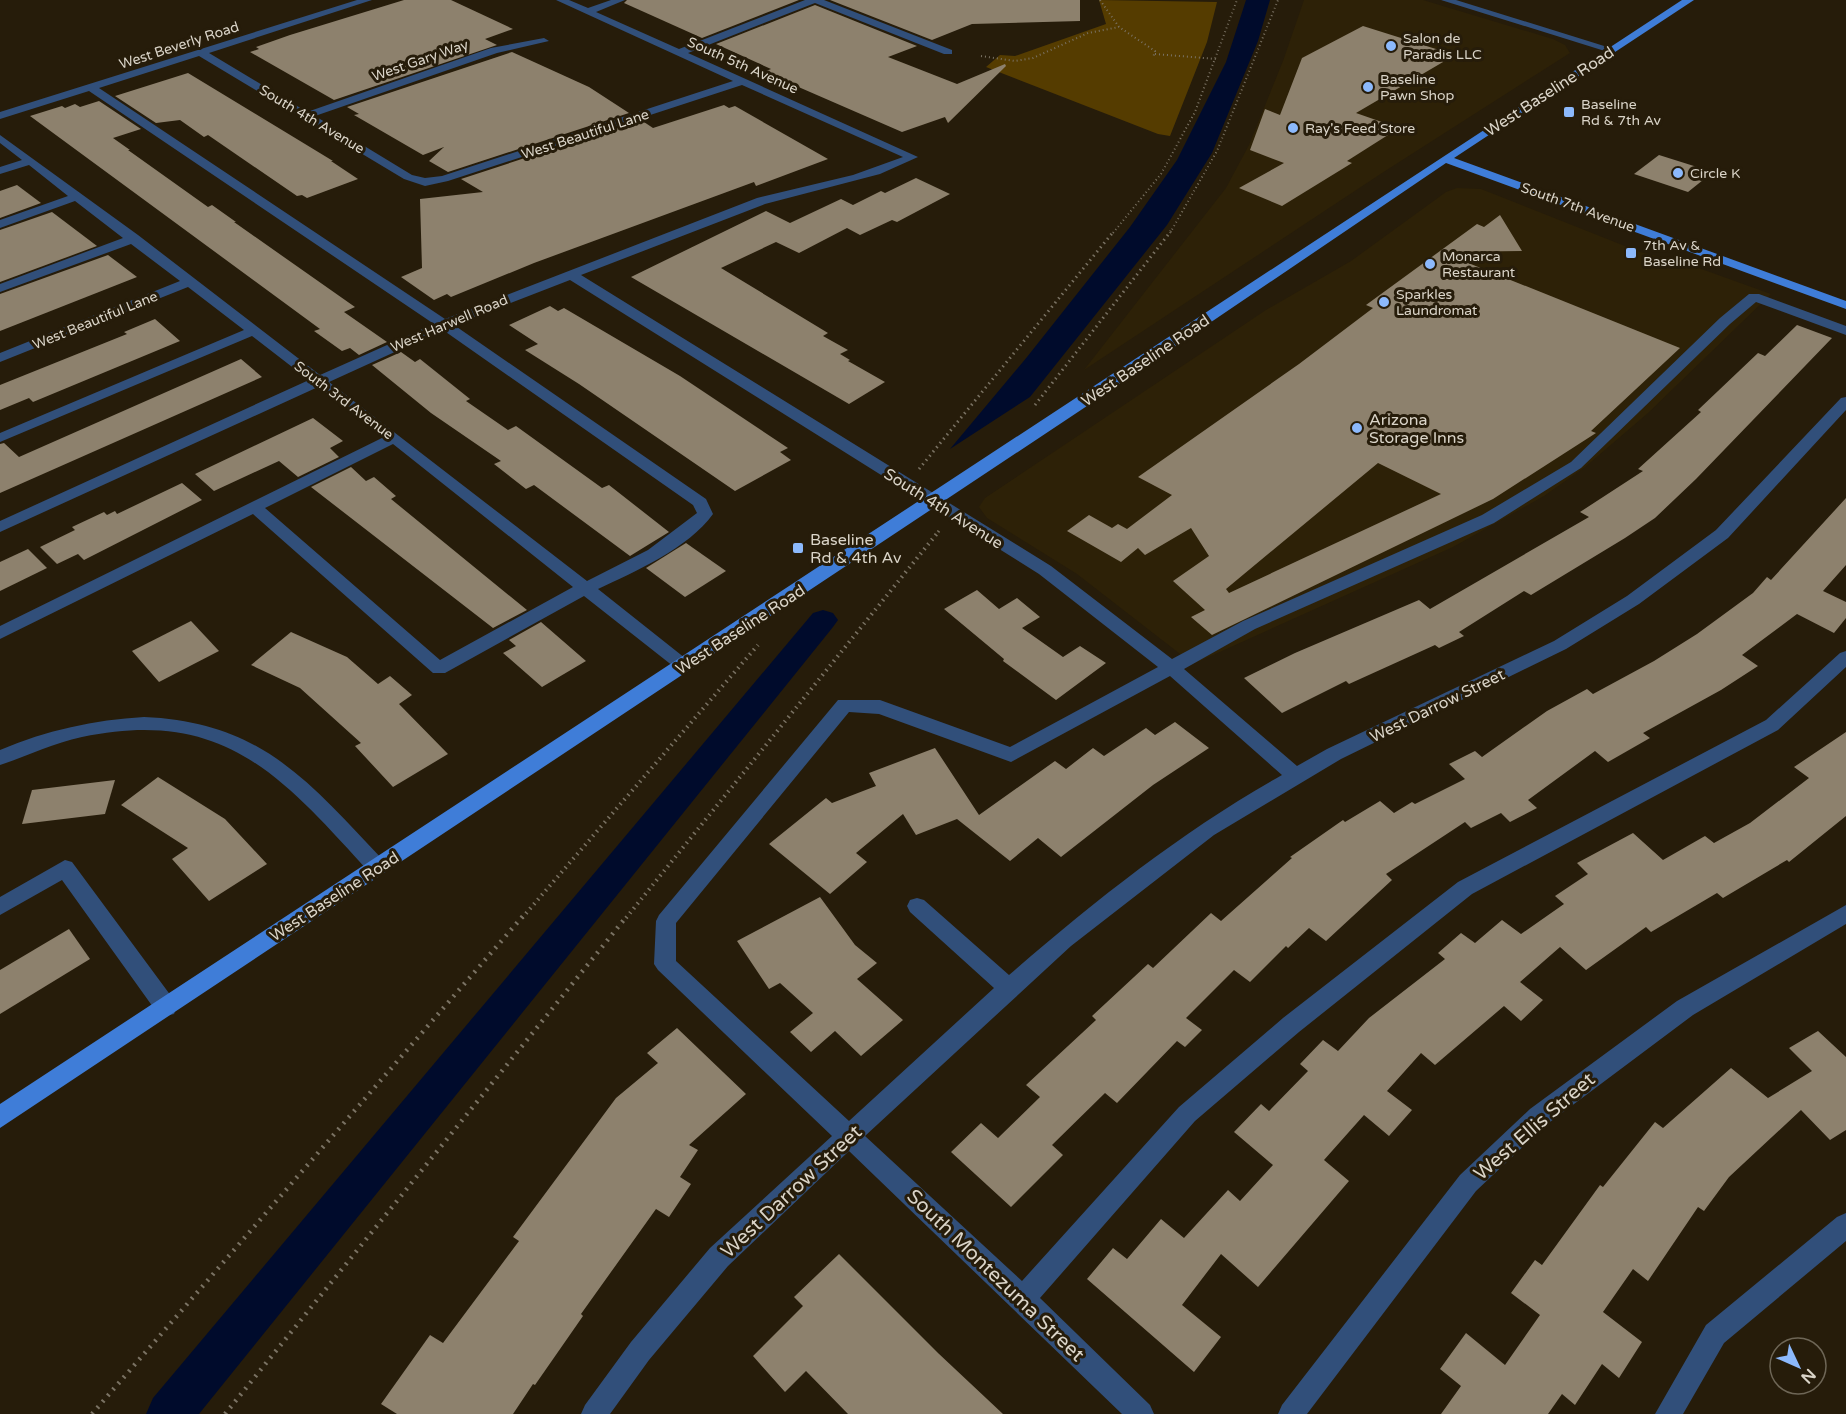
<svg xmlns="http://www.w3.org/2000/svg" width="1846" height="1414" viewBox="0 0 1846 1414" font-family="'Varela Round',sans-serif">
  <rect width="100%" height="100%" fill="#261c0a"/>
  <g fill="#2d2107">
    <polygon points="1304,0 1423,0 1553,39 1565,45 1570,53 1382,173 1084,370 1226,188 1249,145 1283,61"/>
    <polygon points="1457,188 1481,189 1640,252 1682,262 1771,294 1648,413 1585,467 1544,496 1453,547 1193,664 1077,574 987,518 979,507 985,498 1266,310 1351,261 1446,192"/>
  </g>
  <polygon fill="#553c00" points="1099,0 1217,2 1207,42 1170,136 1158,134 986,67 1000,55 1015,56 1106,24"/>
  <polygon fill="#000b2c" points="1246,0 1270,0 1258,41 1212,153 1167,225 1030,397 950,449 1027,357 1130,227 1177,160 1226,62"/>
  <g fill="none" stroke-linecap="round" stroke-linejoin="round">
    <polygon fill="#000b2c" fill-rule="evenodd" points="823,610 833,613 838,620 833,627 199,1414 146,1414 153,1398 813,613"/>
  </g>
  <g fill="#8d816d" fill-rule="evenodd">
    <polygon points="404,0 451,0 513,29 485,39 497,45 334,100 250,52 259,49 256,47 290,35"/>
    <polygon points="627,0 799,0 702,38 624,3"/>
    <polygon points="830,0 1080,0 1080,21 972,24 932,40"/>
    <polygon points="815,5 917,46 888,57 957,84 1005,64 1006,66 948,123 945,117 902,132 764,72 771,69 716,44"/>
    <polygon points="1363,26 1455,55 1356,113 1399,128 1347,161 1352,163 1282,206 1239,188 1284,163 1250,150 1265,109 1280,115 1302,58"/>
    <polygon points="512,52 589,87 629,113 448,172 429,161 444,147 423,155 354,115 359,114 347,107"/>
    <polygon points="188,73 333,161 331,161 358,179 307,198 302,195 297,196 208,135 204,137 180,120 156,123 115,96"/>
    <polygon points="99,101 141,129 113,138 130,150 128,150 208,207 212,205 236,222 234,222 355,307 344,312 387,342 359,355 350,348 342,351 314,331 320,329 30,116 62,106 65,108 75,104 80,107"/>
    <polygon points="724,105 729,108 735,106 828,159 756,186 754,182 534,263 451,297 447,294 434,300 401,277 422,268 420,199 483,192 461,179 641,120 653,128"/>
    <polygon points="1659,155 1713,172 1688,192 1634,174"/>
    <polygon points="916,178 950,194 897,222 892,220 860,235 847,228 799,253 776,242 721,268 828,333 823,336 848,350 840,354 850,360 848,361 885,382 849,404 631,277 766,211 790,223 841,199 853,205 881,191 885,193"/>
    <polygon points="17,185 41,203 0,218 0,191"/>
    <polygon points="52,212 97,246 0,282 0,230"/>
    <path d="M 1500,215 L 1522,251 L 1441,252 L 1680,348 L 1591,431 L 1596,433 L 1493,499 L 1212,635 L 1191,617 L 1205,610 L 1173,581 L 1209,556 L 1191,528 L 1145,555 L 1138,548 L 1121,562 L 1067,531 L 1089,515 L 1112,528 L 1118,524 L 1127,529 L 1172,495 L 1138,477 L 1299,364 L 1373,308 L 1366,305 L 1477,224 L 1484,227 ZM 1378,463 L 1441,494 L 1229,593 L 1226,589 Z"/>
    <polygon points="108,255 137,277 0,331 0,294"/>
    <polygon points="550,306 558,311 564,308 680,376 788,448 780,452 791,460 735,491 579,384 525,350 538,344 509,325"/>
    <polygon points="155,319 180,341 33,402 29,398 0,410 0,385 127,334 124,332"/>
    <polygon points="1797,325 1832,338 1696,479 1655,518 1625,538 1531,595 1524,591 1459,632 1464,636 1439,648 1435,645 1349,684 1346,681 1282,713 1244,678 1295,653 1419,600 1430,609 1589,517 1580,512 1643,471 1638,469 1701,412 1698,410 1758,353 1765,356"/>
    <polygon points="401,352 415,362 420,359 470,399 466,401 508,430 516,426 602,488 609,485 669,532 630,556 534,485 526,489 494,464 501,461 431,413 372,365"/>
    <polygon points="241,359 262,377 0,493 0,444 4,443 19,457"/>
    <polygon points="313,418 343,441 330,448 339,457 298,477 279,461 214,491 195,474"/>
    <polygon points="351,467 366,481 374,477 396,496 391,499 527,610 493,628 311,487"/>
    <polygon points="182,483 202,500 84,560 78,554 57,564 40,547 75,530 72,527 104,512 107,515 115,511 117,514"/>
    <polygon points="1846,498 1846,565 1823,591 1846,602 1846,618 1834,633 1797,614 1742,655 1758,666 1721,690 1643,733 1650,738 1608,762 1595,751 1528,800 1537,808 1510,822 1501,813 1471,828 1465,822 1386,874 1392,880 1326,941 1309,928 1288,948 1286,946 1250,982 1234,970 1186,1018 1202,1030 1185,1047 1177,1041 1117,1103 1105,1093 1052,1145 1063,1155 1011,1207 951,1152 981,1123 998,1138 1040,1097 1026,1085 1096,1020 1092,1016 1148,964 1153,968 1211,913 1221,921 1292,858 1290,857 1343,820 1345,822 1380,801 1394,813 1412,802 1415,804 1465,779 1449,764 1475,751 1482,757 1547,711 1587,689 1593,694 1654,661 1697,634 1753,593 1767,577 1771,580"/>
    <polygon points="686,543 726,571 685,597 646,568"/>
    <polygon points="28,549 47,568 0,591 0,562"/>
    <polygon points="977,590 999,609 1017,598 1040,617 1022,628 1063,657 1080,646 1106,663 1056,700 1003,661 1004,659 944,609"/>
    <polygon points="191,621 219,651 159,682 132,651"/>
    <polygon points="541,622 586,661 542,687 503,653 516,646 509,640"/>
    <polygon points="291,632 347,657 378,684 390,676 412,695 399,704 448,754 393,787 355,746 361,743 300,688 251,665"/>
    <polygon points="1175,722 1209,748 1153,785 1061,857 1038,838 1010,861 957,819 916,835 903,814 856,853 867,862 830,894 769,844 826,798 832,803 876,786 869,773 935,748 979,815 1055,761 1066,769 1093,748 1104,756 1146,728 1155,735"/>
    <polygon points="1846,732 1846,816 1789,862 1787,860 1723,898 1717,893 1651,932 1646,927 1586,970 1560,947 1520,982 1543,1000 1521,1021 1504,1006 1435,1065 1421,1053 1387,1091 1412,1110 1389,1136 1364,1115 1324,1160 1349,1181 1258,1287 1221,1254 1182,1305 1221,1337 1194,1372 1087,1279 1113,1248 1127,1259 1161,1219 1184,1238 1228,1190 1240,1201 1273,1165 1234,1132 1261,1104 1269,1111 1308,1071 1300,1064 1323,1040 1338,1051 1369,1018 1445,959 1438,953 1461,933 1475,943 1502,920 1521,934 1564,904 1555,896 1588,874 1577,863 1633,833 1663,860 1705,836 1714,843 1750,823 1809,778 1794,767"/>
    <polygon points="158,777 225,819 267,864 209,901 172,859 188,848 121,805"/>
    <polygon points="115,780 105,814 22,824 32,790"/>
    <polygon points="820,897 855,945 877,963 857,979 903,1020 861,1056 835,1031 811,1052 790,1032 813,1013 780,983 769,989 737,941"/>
    <polygon points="69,929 90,959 0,1014 0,970"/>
    <polygon points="677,1028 746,1094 689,1145 698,1150 680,1177 691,1184 669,1217 656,1209 581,1314 583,1316 535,1385 533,1384 513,1414 397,1414 381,1404 430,1335 443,1343 519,1241 513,1237 616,1098 658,1063 647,1053"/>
    <polygon points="1818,1031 1846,1057 1846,1130 1830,1140 1801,1110 1729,1177 1704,1211 1698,1207 1648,1281 1633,1269 1603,1312 1642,1342 1619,1378 1602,1364 1575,1405 1562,1394 1548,1414 1441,1414 1461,1386 1440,1369 1466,1333 1505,1365 1540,1315 1511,1293 1535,1260 1542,1265 1600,1185 1603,1187 1655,1122 1663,1128 1731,1068 1768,1098 1812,1071 1789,1048"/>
    <polygon points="839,1254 938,1353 1003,1414 848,1414 806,1371 785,1392 753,1356 803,1306 794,1297"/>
  </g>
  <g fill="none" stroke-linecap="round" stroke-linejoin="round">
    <g stroke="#7a7263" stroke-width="2" stroke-dasharray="1 3" stroke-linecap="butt">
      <polyline points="1100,0 1119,27 1155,51 1153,58"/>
      <polyline points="1155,54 1216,59"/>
      <polyline points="981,56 1015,61 1033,58 1088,33 1119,27"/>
      <polyline points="1113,233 1161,174 1195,112 1237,0"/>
      <polyline points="1170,233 1217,151 1278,0"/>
    </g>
    <g stroke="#7a7263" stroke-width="3" stroke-dasharray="1.5 4" stroke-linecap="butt">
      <polyline points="1035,405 1171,231"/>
      <polyline points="919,469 1114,231"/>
      <polyline points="938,532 941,528"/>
    </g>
    <g stroke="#7a7263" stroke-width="4" stroke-dasharray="1.5 4.5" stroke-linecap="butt">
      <polyline points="522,918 758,645"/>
      <polyline points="626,918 939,531"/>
    </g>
    <g stroke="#7a7263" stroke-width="4.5" stroke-dasharray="2 6" stroke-linecap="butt">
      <polyline points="92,1414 523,916"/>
      <polyline points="225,1414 627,916"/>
    </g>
    <g fill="#314f7a" fill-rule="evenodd">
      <path d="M 357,0 L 372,0 L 209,53 L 307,112 L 491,48 L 544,38 L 549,41 L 497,53 L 315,116 L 412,175 L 425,178 L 442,176 L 733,81 L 556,0 L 569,0 L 588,8 L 611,0 L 625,0 L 596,12 L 679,49 L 805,0 L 824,0 L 952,50 L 952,54 L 944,54 L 815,3 L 688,53 L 918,157 L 880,174 L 765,204 L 581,275 L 1051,566 L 1172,659 L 1243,621 L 1482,515 L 1571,462 L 1720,318 L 1749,294 L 1759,294 L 1846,326 L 1846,335 L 1756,302 L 1730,324 L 1581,468 L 1494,523 L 1255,629 L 1184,669 L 1297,766 L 1327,749 L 1554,641 L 1627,596 L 1716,530 L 1841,398 L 1846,397 L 1846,410 L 1728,538 L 1639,604 L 1566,649 L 1341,759 L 1214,835 L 1071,946 L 865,1136 L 1022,1281 L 1179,1107 L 1283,1018 L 1458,882 L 1766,720 L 1840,653 L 1846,651 L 1846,667 L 1778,730 L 1472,894 L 1299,1032 L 1195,1121 L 1040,1298 L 1150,1405 L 1154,1414 L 1122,1414 L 849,1151 L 728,1266 L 649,1360 L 610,1414 L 581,1414 L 585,1405 L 631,1342 L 710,1248 L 832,1136 L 658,970 L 654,964 L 656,921 L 659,915 L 838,700 L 880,700 L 1010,747 L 1158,667 L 1039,574 L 570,280 L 454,325 L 706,499 L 713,514 C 689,548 634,572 598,589 L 690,662 L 693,666 L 690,670 L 678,670 L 584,596 L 445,673 L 433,673 L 253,514 L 0,639 L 0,626 L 384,437 L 318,387 L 0,532 L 0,521 L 309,380 L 252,336 L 0,442 L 0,433 L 244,330 L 188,287 L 0,362 L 0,353 L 180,281 L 131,244 L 0,292 L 0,284 L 123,238 L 75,201 L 0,228 L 0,220 L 68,196 L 29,165 L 0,174 L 0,167 L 22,160 L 0,143 L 0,135 L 138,235 L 320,375 L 434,324 L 89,91 L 0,119 L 0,112 ZM 199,56 L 404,179 L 425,186 L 448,181 L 742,85 L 903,157 L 853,175 L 757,198 L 445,319 L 99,88 ZM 443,330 L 693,505 L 697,513 L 648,550 L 587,581 L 329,382 ZM 393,444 L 573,587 L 440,660 L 265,508 ZM 1170,676 L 1282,775 C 1184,830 1094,901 1009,975 L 924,900 L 917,898 L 910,900 L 907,906 L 910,912 L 994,988 L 849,1121 L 676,961 L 676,923 L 849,712 L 879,714 L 1011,762 Z"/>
      <polygon points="1441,0 1456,0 1617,50 1608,52"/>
      <path d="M 144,717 C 262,722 308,781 384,861 L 387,867 L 384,873 L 377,875 L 370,873 C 282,777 225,707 82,737 C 53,743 28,756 0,765 L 0,750 C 47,730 94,720 144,717 Z"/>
      <polygon points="65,860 72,862 174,1000 177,1007 174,1014 166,1016 158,1014 62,880 0,915 0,897"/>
      <polygon points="1846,905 1846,924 1693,1015 1546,1125 1476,1191 1307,1414 1278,1414 1282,1405 1460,1175 1530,1109 1677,1001"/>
      <polygon points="1846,1213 1846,1241 1724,1343 1683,1414 1655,1414 1706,1325 1837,1217"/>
    </g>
    <polygon fill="#3f7dd8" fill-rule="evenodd" points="1682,0 1694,0 1454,158 1846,301 1846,309 1446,163 1099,398 0,1128 0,1104"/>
  </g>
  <g fill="#8cb9fc" stroke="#261c0a" stroke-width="2">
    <circle cx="1391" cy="46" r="6"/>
    <circle cx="1368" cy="87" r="6"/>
    <rect x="1563" y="106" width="12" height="12" rx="3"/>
    <circle cx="1293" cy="128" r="6"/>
    <circle cx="1678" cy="173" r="6"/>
    <rect x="1625" y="247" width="12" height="12" rx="3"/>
    <circle cx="1430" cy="264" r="6"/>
    <circle cx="1384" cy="302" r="6"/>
    <circle cx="1357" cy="428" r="6"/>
    <rect x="792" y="542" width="12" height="12" rx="3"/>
  </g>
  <g text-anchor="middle" stroke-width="6" stroke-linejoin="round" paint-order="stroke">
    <g font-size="14" fill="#dad4c8" stroke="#261c0a" text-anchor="start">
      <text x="1403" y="43">Salon de<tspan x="1403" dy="16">Paradis LLC</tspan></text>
      <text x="1380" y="84">Baseline<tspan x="1380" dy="16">Pawn Shop</tspan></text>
      <text x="1581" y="109">Baseline<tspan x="1581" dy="16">Rd &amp; 7th Av</tspan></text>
      <text x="1305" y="133">Ray's Feed Store</text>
      <text x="1690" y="178">Circle K</text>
      <text x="1643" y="250">7th Av &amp;<tspan x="1643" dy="16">Baseline Rd</tspan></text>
      <text x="1442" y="261">Monarca<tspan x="1442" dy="16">Restaurant</tspan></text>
      <text x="1396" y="299">Sparkles<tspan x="1396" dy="16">Laundromat</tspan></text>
    </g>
    <g font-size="14" fill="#dad4c8" stroke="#261c0a">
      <text transform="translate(179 45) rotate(-18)" y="5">West Beverly Road</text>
      <text transform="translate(420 60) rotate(-19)" y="5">West Gary Way</text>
      <text transform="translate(743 65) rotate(24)" y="5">South 5th Avenue</text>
      <text transform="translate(312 119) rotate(31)" y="5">South 4th Avenue</text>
      <text transform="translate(585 134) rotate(-18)" y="5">West Beautiful Lane</text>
      <text transform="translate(1578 207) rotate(20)" y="5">South 7th Avenue</text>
      <text transform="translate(95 320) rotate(-22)" y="5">West Beautiful Lane</text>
      <text transform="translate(449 323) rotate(-23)" y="5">West Harwell Road</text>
      <text transform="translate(344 400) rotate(37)" y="5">South 3rd Avenue</text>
    </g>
    <g font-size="16" fill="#dad4c8" stroke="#261c0a">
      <text transform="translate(1549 91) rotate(-33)" y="6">West Baseline Road</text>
      <text transform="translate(1145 360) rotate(-34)" y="6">West Baseline Road</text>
      <text transform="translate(944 508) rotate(32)" y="6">South 4th Avenue</text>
      <text transform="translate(740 629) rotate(-33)" y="6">West Baseline Road</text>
      <text transform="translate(1437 705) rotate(-26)" y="6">West Darrow Street</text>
      <text transform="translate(334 896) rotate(-33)" y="6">West Baseline Road</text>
    </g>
    <g font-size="16" fill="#dad4c8" stroke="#261c0a" text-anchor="start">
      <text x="1369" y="425">Arizona<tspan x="1369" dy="18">Storage Inns</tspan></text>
      <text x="810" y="545">Baseline<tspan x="810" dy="18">Rd &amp; 4th Av</tspan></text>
    </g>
    <g font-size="20" fill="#dad4c8" stroke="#261c0a">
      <text transform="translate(1534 1126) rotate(-41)" y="7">West Ellis Street</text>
      <text transform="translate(791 1191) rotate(-43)" y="7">West Darrow Street</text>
      <text transform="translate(996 1275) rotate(44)" y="7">South Montezuma Street</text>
    </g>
  </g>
  <g transform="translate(1798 1366) rotate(134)"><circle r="28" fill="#261c0a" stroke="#6e6656" stroke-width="1.5"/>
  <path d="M0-4.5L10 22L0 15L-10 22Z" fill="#8cb9fc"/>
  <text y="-9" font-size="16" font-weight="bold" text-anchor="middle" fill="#dad4c8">N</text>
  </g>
</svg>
